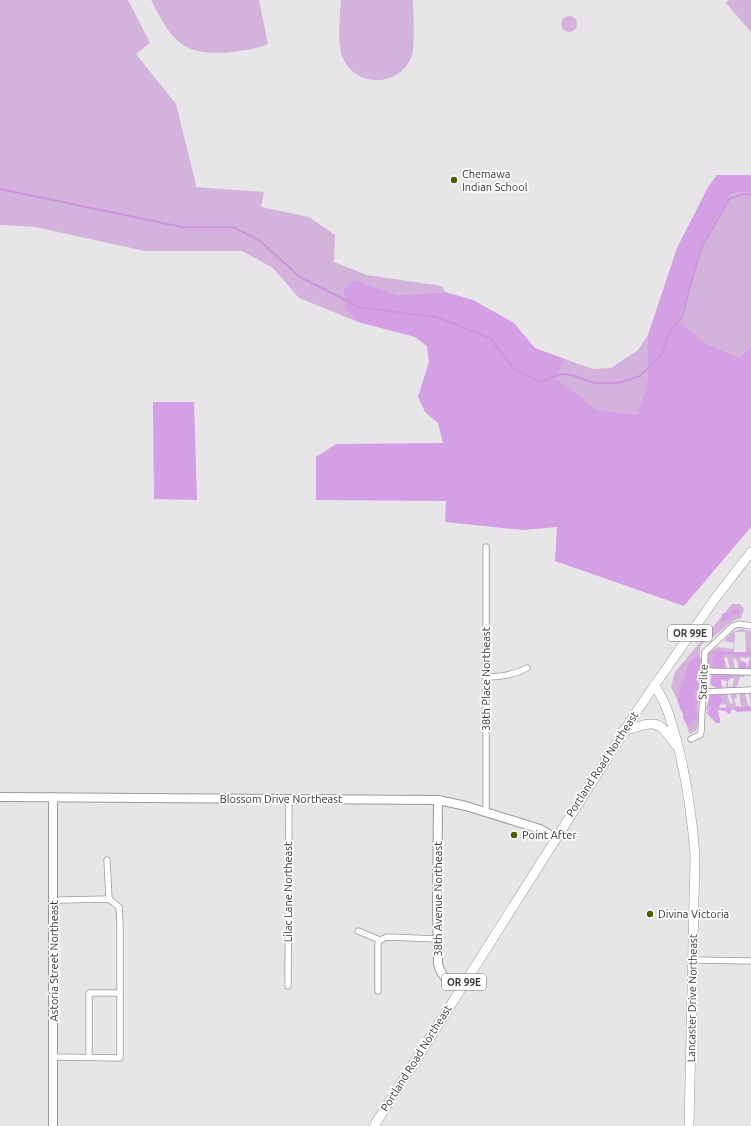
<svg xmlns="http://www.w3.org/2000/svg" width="751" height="1126" viewBox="0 0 751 1126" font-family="Ubuntu,sans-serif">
  <rect width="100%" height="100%" fill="#e7e5e8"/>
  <g fill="#d3b3dc">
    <polygon points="0,0 128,0 150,43 136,54 176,104 196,185 195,187 264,192 261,207 309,217 335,235 334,262 367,275 442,286 445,292 399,295 355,280 346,310 358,322 299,298 273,268 242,251 145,251 35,227 0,225"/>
    <path d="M 151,0 L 259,0 L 268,44 C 257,49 245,50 233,52 C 182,57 172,41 151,0 Z"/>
    <path d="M 341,0 L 413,0 C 413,15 416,45 411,58 C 398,88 355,87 343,58 C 337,45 340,15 341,0 Z"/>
    <polygon points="728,0 751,0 751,32 726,3"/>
    <circle cx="569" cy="24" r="8"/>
    <polygon points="742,192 751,193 751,346 740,357 709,345 678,321 688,294 699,251 730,195"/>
    <polygon points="648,335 648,379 637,415 597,409 556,378 565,359 593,369 611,368 638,350"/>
    <path d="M 732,604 L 740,604 L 744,609 L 741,618 C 726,621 721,636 706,639 L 700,647 L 698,723 L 696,731 L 689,734 L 683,711 L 671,687 L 675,672 Z"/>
    <path d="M 742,629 L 745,630 L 745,632 L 735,632 L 734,652 L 746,652 L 745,630 L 751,631 L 751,665 L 749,657 L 744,659 L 743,657 L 740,658 L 742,663 L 747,668 L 739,669 L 736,658 L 733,659 L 735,669 L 730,669 L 727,657 L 724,658 L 727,668 L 708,668 L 708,652 L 718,647 L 733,649 L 734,643 L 724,641 C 729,635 733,630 742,629 Z"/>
    <path d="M 719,672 L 748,672 L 751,673 L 751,676 L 745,673 L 744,677 L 740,677 L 736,689 L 725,689 L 727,681 L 728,682 L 728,686 L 732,687 L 734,679 L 722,676 L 720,686 L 723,687 L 724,689 C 715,688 710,686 711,676 L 714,673 Z"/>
    <polygon points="719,693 727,693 730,704 733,703 730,694 736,693 737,698 734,699 737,708 741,707 739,693 745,693 748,706 751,706 749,694 751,693 751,710 706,710 709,696 713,694 717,709 727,709 725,704 722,705"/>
  </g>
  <g fill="#d49fe4">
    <polygon points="717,175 751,175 751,193 742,192 730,195 699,251 688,294 678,321 709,345 740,357 751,346 751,527 684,606 555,561 557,527 523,530 445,522 446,501 316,500 316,457 336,444 443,443 438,423 425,412 418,397 429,362 427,346 415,337 358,322 346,310 344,289 355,280 399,295 445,292 473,300 514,323 535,348 565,359 556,378 597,409 637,415 648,379 648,335 677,248 708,187"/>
    <polygon points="153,402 194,402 197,500 154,499"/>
    <polygon points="736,608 738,608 741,611 740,614 738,615 733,614 729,620 723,622 721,619 722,614 724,613 732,612"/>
    <path d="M 712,651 C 723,651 741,654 751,651 L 751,656 L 722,655 L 724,658 L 724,666 L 718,670 L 720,676 L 724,671 L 731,673 L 732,676 L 728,681 L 725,681 L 723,679 L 721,681 L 722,687 L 720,689 L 713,686 L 710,684 L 714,669 L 712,662 L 714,655 L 711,653 Z"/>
    <polygon points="698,656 702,659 700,676 694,680 699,685 698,690 694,693 696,703 694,708 698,714 698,718 691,722 689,725 686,724 683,718 683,714 680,708 677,699 688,666 691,661"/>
    <polygon points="749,660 751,660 751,670 745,669 742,670 738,667 743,661 747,664 746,666 748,666"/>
    <path d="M 713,693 L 720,695 L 722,701 L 719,708 L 728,707 L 731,709 L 731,713 L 729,714 L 725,711 L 718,710 C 718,715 721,718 720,723 L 716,723 C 713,718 708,717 707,712 L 709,710 L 712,710 L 708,705 L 710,696 Z"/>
    <polygon points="738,706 743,708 751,706 751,711 737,712 734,709"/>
  </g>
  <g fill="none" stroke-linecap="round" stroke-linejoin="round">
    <polyline stroke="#cb96da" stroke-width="2" points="0,189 182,227 233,227 259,240 300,277 359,307 436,317 490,338 514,369 541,382 560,374 572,375 595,383 618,383 640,376 661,356 670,331 682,317 700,251 729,199 743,194 751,195"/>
    <g stroke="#9b989b" stroke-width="7">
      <g id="street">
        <polyline points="704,671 751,672"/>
        <path d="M 486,677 C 501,677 514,675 527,668"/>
        <polyline points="703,692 751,690"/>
        <polyline points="691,739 700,735 701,732 705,652 733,626 739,624 751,626"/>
        <polyline points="486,812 486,547"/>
        <polyline points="107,860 109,899"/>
        <polyline points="358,931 380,940 387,937 437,939"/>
        <polyline points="693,960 751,961"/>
        <polyline points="288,986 289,798"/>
        <polyline points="378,991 378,943 380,940"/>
        <polyline points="53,1057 120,1058 120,923 119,907 109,899 60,900 54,903"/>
        <polyline points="89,1057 89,993 120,993"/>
      </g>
    </g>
    <g stroke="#9b989b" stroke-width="10">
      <g id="secondary">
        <polyline points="0,797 438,800 466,806 540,829 555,838"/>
        <polyline points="53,797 53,1126"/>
        <path d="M 438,800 L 437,904 L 438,964 C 441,977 449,982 461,988"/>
      </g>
    </g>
    <g stroke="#9b989b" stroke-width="10">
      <g id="primary">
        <path d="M 654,685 C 667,703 671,721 677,742 C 687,780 692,817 695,855 L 689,1126"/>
        <path d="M 623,731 C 633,729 652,719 661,727 C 667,732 671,739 676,745"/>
        <polyline points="374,1126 639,708 714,600 751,552"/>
      </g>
    </g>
    <use href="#street" stroke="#fff" stroke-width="5.5"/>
    <use href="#secondary" stroke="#fff" stroke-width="8"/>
    <use href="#primary" stroke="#fff" stroke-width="9"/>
  </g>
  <g fill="#4c5e02" stroke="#fff" stroke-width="1.5">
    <circle cx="454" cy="180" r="4"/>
    <circle cx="514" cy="835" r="4"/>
    <circle cx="650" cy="914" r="4"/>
  </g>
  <g text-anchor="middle" stroke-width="3.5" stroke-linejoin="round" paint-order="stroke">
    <g fill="#fff" stroke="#727172" stroke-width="1">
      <rect x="668" y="625" width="44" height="16" rx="3"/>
      <rect x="442" y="974" width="44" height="16" rx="3"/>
    </g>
    <g font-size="10" font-weight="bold" fill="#353436">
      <text x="690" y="637">OR 99E</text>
      <text x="464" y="986">OR 99E</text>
    </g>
    <g font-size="11" fill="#353436" stroke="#fff" text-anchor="start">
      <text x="462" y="178">Chemawa<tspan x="462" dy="13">Indian School</tspan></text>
      <text x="522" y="839">Point After</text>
      <text x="658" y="918">Divina Victoria</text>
    </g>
    <g font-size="11" fill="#353436" stroke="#fff">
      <text transform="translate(486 679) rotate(-90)" y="4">38th Place Northeast</text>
      <text transform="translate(703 682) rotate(-88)" y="4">Starlite</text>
      <text transform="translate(602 764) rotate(-57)" y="4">Portland Road Northeast</text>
      <text x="281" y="803">Blossom Drive Northeast</text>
      <text transform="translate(288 892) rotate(-90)" y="4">Lilac Lane Northeast</text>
      <text transform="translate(438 899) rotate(-90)" y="4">38th Avenue Northeast</text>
      <text transform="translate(54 961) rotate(-90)" y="4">Astoria Street Northeast</text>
      <text transform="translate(692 998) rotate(-89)" y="4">Lancaster Drive Northeast</text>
      <text transform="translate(416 1058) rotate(-58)" y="4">Portland Road Northeast</text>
    </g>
  </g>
</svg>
